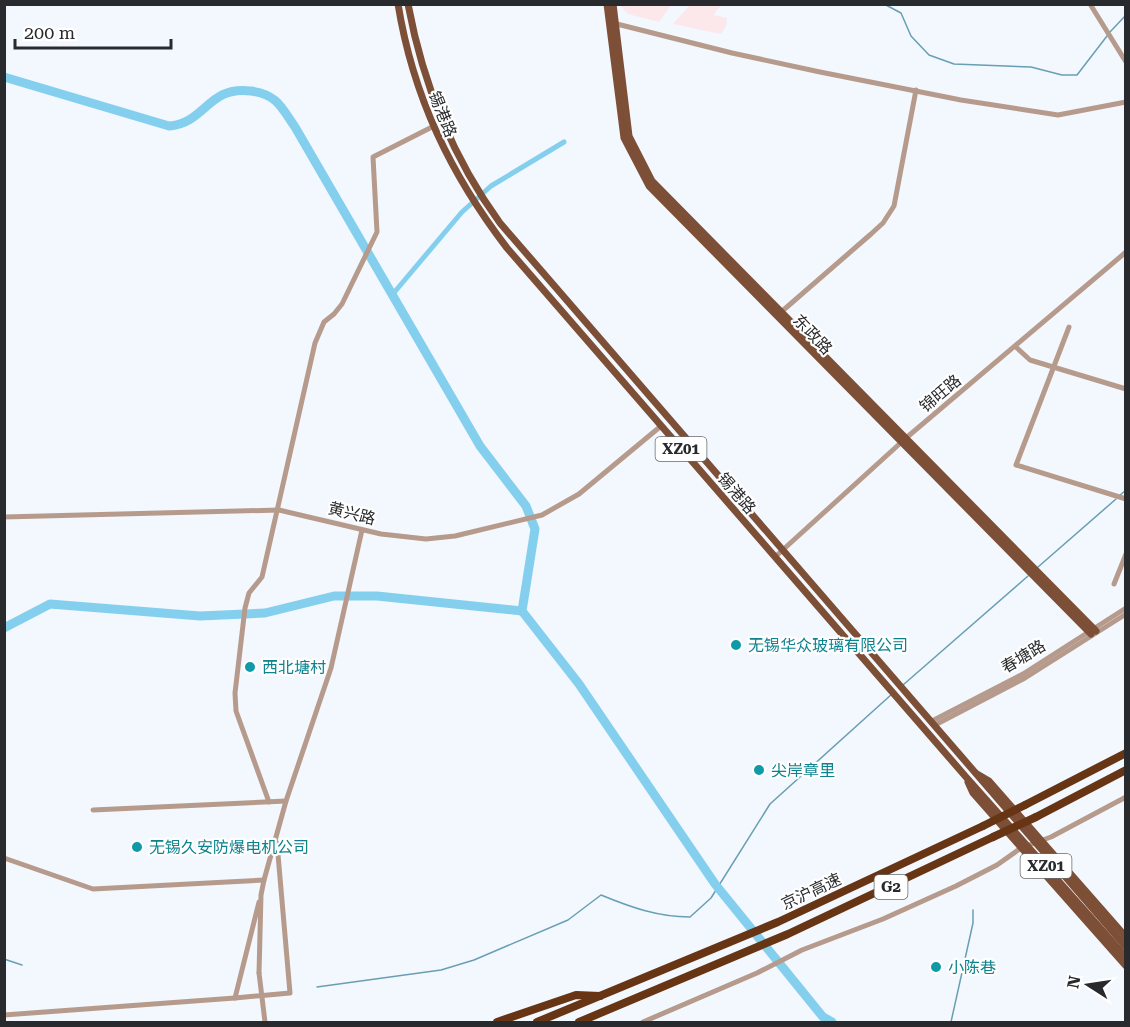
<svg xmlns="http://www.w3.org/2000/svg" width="1130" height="1027" viewBox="0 0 1130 1027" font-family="'Roboto Serif','Noto Sans SC',serif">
  <rect width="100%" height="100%" fill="#f2f8fe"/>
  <g fill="#fce7ea">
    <polygon points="691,4 721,5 713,15 727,18 726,26 721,34 673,24"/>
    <polygon points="671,5 659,22 628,14 620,5"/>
  </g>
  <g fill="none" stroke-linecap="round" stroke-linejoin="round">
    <g stroke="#699eb4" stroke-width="1.5">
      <polyline points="884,4 901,13 911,36 929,55 954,64 1031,67 1062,75 1077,75 1107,36"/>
      <polyline points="1110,32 1126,15"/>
      <polyline points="1119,496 1126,490"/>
      <polyline points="1038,567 1116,499"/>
      <polyline points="903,685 1028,576"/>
      <polyline points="4,959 22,965"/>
      <path d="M 317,987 L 441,970 L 474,960 L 568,920 L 601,895 C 630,907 658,917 690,917 L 711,898 L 770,804 L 892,694"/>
      <polyline points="951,1022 973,923 973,910"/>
    </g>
    <polyline stroke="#85cfee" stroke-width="5" points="392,295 462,212 491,186 564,142"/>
    <g stroke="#85cfee" stroke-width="9">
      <path d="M 4,77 L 169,126 C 206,123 208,85 251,91 C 278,95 281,107 295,127 L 480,446 L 526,506 L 535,529 L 522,611 L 579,684 L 715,884 L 823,1017 L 832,1022"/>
      <polyline points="4,628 50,604 200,616 265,613 334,596 377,596 522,611"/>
    </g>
    <g stroke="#b69b8d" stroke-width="5">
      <polyline points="1090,4 1126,62"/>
      <polyline points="613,23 732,53 820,72 961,100 1058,115 1126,102"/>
      <polyline points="780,313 871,234 883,223 894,206 916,90"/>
      <polyline points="1069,327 1016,465 1126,499"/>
      <polyline points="1016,347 1030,360 1126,389"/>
      <polyline points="4,517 279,510 381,534 426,539 455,536 542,515 579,494 661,426"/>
      <polyline points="775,557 906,438 1126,252"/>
      <polyline points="1114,584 1126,554"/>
      <polyline points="932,721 1023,674 1126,608"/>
      <polyline points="935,725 1025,678 1126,614"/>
      <polyline points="269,802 236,711 235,693 245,608 249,593 262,577 315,343 324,322 334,314 342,304 377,232 373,157 432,127"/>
      <polyline points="93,810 286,801"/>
      <polyline points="4,858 93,889 264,880"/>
      <polyline points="259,902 235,998 290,993 277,843"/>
      <polyline points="259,973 261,895 264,880 286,801 331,668 362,530"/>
      <polyline points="4,1015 235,998"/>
      <polyline points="643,1022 757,973 802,950 883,919 956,886 997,865 1021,848 1051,837 1126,797"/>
    </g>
    <g stroke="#7d4f36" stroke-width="7">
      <path d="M 398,4 C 413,97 451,175 507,248 L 966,777 L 1126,957"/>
      <path d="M 408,4 C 423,85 452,157 500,223 L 1126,947"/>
      <polyline points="607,4 624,138 649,186 1091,634"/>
      <polyline points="613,4 629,136 652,181 1096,631"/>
      <polyline points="977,774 989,781 1126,937"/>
      <polyline points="968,782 973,793 1126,966"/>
    </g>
    <g stroke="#673414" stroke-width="8">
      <polyline points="1025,805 1126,753"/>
      <polyline points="1036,817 1126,770"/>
      <polyline points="497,1022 576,995 600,996"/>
      <polyline points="537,1022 778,922 983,826"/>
      <polyline points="579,1022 788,934 993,837"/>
    </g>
    <polyline stroke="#b69b8d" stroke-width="5" points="259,973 265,1022"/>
    <g stroke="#673414" stroke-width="8">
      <polyline points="983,826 1025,805"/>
      <polyline points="993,837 1036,817"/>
    </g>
  </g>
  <g fill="#0f9aa8" stroke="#fff" stroke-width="2">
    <circle cx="736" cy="645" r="6"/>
    <circle cx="250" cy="667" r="6"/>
    <circle cx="759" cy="770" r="6"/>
    <circle cx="137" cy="847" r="6"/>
    <circle cx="936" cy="967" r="6"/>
  </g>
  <g text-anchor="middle" stroke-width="4.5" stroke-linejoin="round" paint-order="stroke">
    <g fill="#fff" stroke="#686a6c" stroke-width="1.5">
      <rect x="655.5" y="437" width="51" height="24" rx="4.5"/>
      <rect x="1020.5" y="854" width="51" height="24" rx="4.5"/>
      <rect x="874.5" y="875" width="33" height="24" rx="4.5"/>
    </g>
    <g font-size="15" font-weight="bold" fill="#282a2d">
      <text x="681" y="454">XZ01</text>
      <text x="1046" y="871">XZ01</text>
      <text x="891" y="892">G2</text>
    </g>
    <g font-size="16" fill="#282a2d" stroke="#fff">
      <text transform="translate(443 114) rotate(68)" y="6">锡港路</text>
      <text transform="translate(813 334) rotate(46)" y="6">东政路</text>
      <text transform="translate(940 393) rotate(-40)" y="6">锦旺路</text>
      <text transform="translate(737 493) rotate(49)" y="6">锡港路</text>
      <text transform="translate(352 513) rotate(14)" y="6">黄兴路</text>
      <text transform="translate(1023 656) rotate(-31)" y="6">春塘路</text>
      <text transform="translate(811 891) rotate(-25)" y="6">京沪高速</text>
    </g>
    <g font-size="16" fill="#0d838f" stroke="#fff" text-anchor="start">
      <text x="748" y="651">无锡华众玻璃有限公司</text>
      <text x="262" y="673">西北塘村</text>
      <text x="771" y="776">尖岸章里</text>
      <text x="149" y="853">无锡久安防爆电机公司</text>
      <text x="948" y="973">小陈巷</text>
    </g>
  </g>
  <rect width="1130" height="1027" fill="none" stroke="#282a2d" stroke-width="12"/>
  <g transform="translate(1088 985) rotate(282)" stroke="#ffffff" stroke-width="4.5" paint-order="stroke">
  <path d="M0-4.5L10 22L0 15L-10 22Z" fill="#282a2d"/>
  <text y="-9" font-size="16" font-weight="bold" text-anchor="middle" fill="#282a2d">N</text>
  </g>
  <path d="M15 39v9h156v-9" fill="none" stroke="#282a2d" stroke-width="3"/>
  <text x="24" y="39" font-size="18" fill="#282a2d" stroke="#ffffff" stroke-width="4.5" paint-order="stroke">200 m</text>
</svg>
